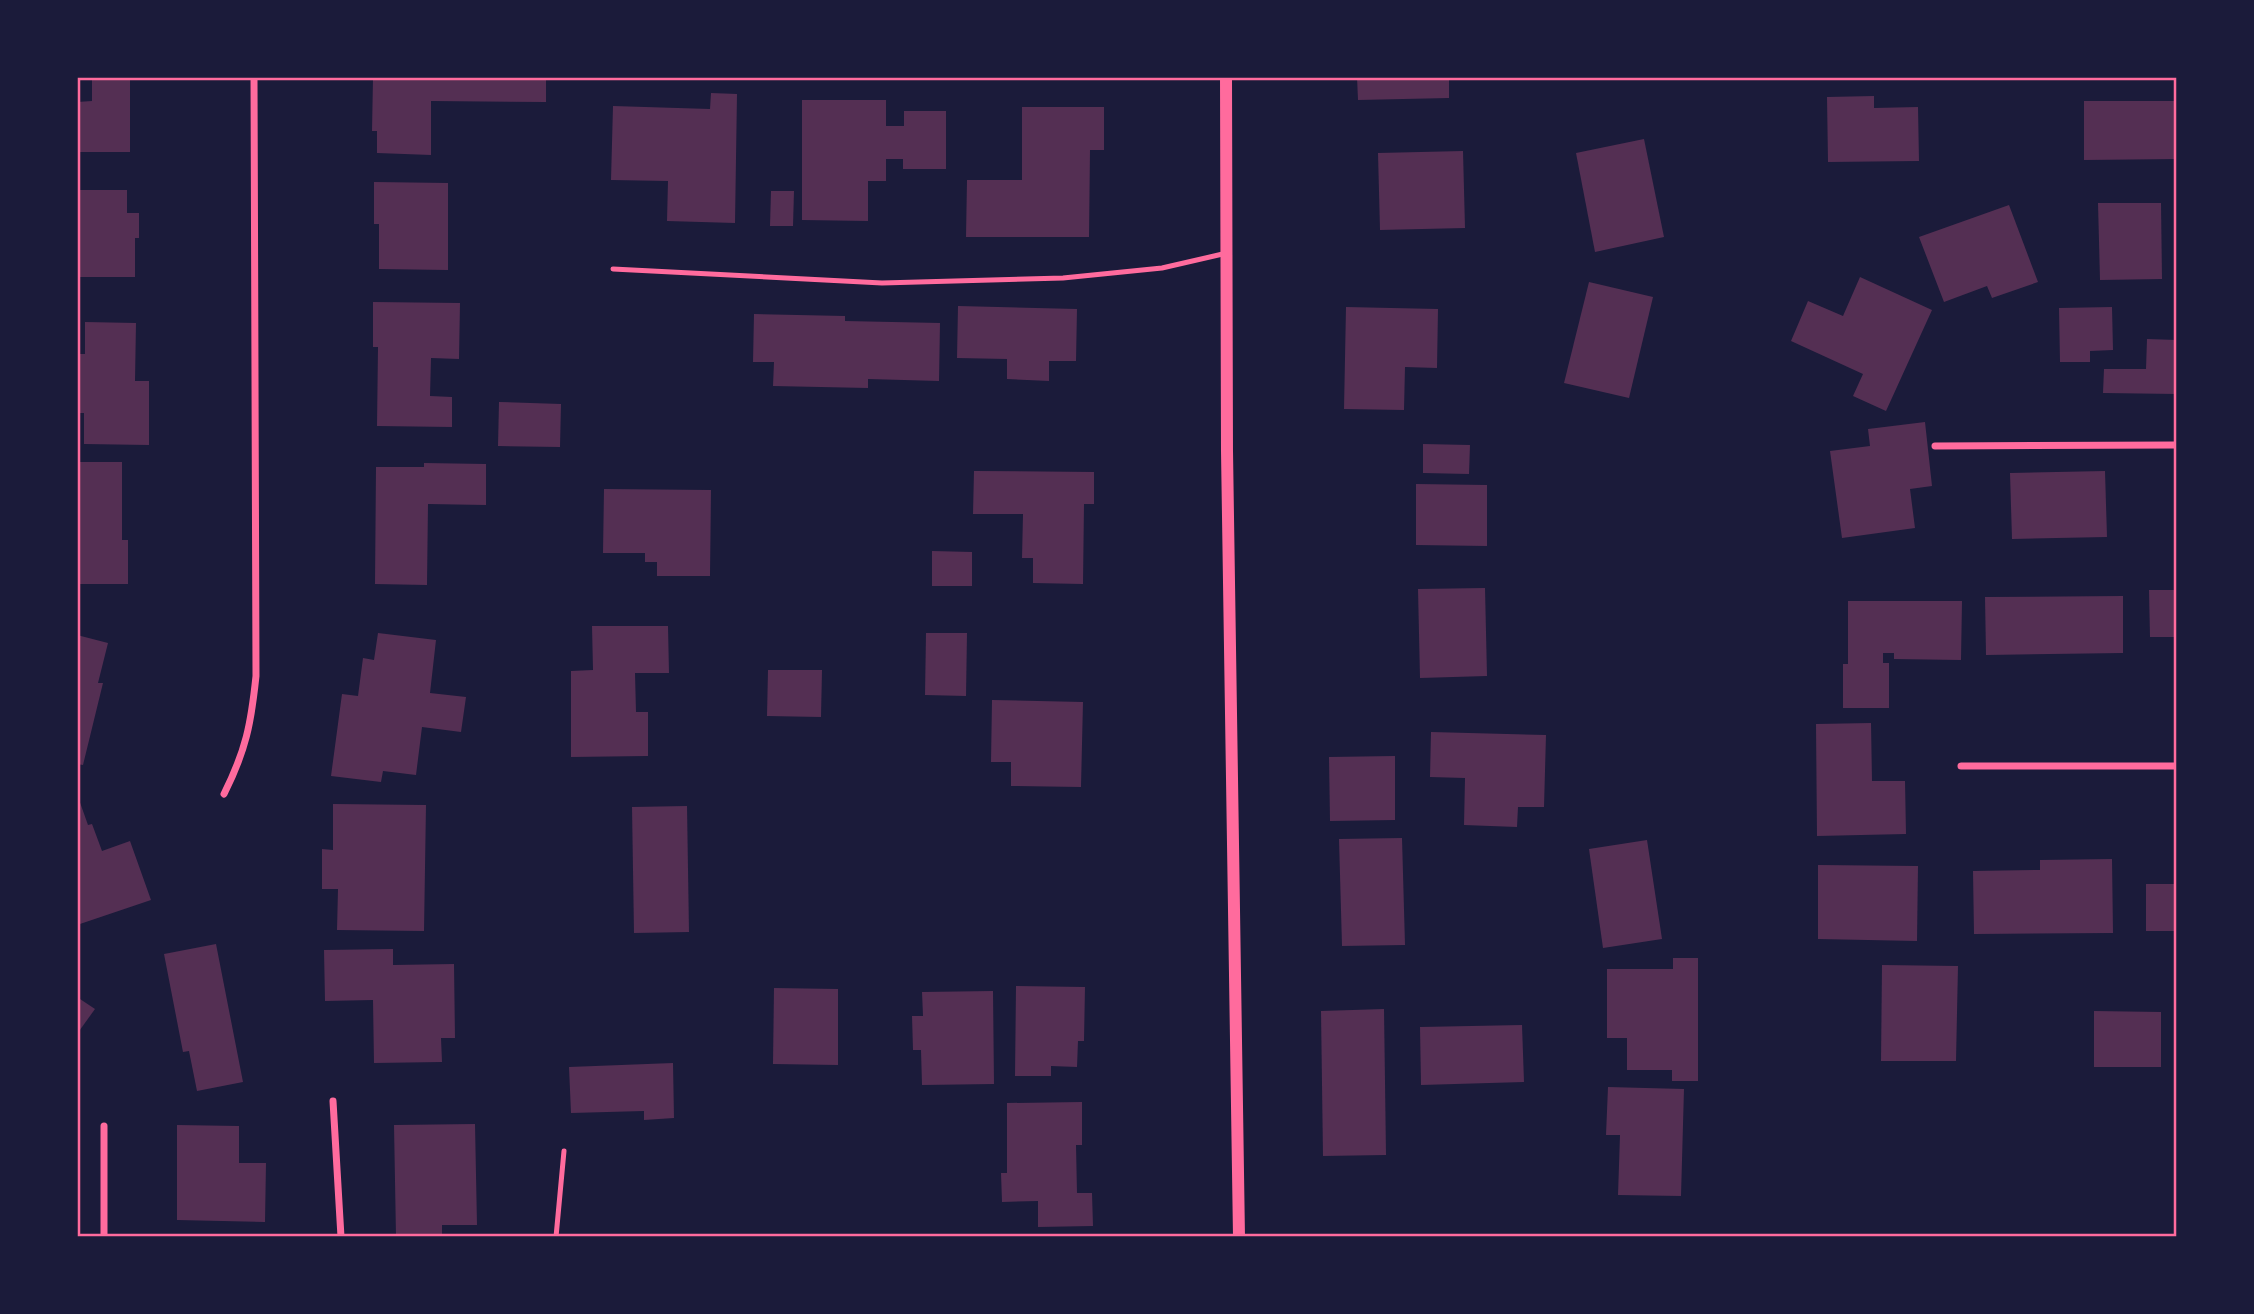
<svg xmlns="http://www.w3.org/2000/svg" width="2254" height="1314" viewBox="0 0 2254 1314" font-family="Signika,sans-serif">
  <rect width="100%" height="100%" fill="#1b1b3a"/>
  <g fill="#542f53">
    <polygon points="92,77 130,77 130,152 77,152 77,102 92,101"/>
    <polygon points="378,77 546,77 546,102 431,101 431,155 377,153 377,131 372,131 373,78"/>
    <polygon points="1357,77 1449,77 1449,98 1358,100"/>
    <polygon points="711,93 737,94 735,223 667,221 668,181 611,180 613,106 710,109"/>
    <polygon points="1874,96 1874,108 1918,107 1919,161 1828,162 1827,97"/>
    <polygon points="802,100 886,100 886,126 904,126 904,111 946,111 946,169 903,169 903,159 886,159 886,181 868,181 868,221 802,220"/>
    <polygon points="2084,101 2176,101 2177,159 2084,160"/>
    <polygon points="1022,107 1104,107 1104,150 1090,150 1089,237 966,237 967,180 1022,180"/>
    <polygon points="1644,139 1664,237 1595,252 1576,153"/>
    <polygon points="1463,151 1465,228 1380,230 1378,153"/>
    <polygon points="374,182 448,183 448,270 379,269 379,224 374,224"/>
    <polygon points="77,190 127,190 127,213 139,213 139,238 135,238 135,277 77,277"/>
    <polygon points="771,191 794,191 793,226 770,226"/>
    <polygon points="2098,203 2161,203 2162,279 2100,280"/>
    <polygon points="2009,205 2038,282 1992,298 1987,286 1944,302 1919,237"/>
    <polygon points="1860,277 1932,310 1886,411 1853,396 1863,374 1791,341 1808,301 1843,316"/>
    <polygon points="1589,282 1653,297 1629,398 1564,383"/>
    <polygon points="373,302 460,303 459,359 431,358 430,396 452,397 452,427 377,426 378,347 373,347"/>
    <polygon points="958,306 1077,309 1076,361 1049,361 1049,381 1007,379 1007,359 957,358"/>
    <polygon points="1346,307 1438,309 1437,368 1405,367 1404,410 1344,409"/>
    <polygon points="2112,307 2113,350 2090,351 2090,362 2060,362 2059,308"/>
    <polygon points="754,314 845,316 845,321 940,323 939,381 868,379 868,388 773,386 774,362 753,362"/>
    <polygon points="85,322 136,323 135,381 149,381 149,445 84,444 84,413 77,413 77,354 85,354"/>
    <polygon points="2147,339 2177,340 2177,394 2103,393 2104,369 2146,369"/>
    <polygon points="499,402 561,404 560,447 498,446"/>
    <polygon points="1925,422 1932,486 1910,489 1915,528 1842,538 1830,451 1870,446 1868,429"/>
    <polygon points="1423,444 1470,445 1469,474 1423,473"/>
    <polygon points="77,462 122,462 122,540 128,540 128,584 77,584"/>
    <polygon points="424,463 486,464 486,505 428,504 427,585 375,584 376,467 424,467"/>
    <polygon points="974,471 1094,472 1094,504 1084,504 1083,584 1033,583 1033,558 1022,558 1023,514 973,514"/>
    <polygon points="2105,471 2107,537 2012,539 2010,473"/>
    <polygon points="1416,484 1487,485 1487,546 1416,545"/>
    <polygon points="604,489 711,490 710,576 657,576 657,562 645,562 645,553 603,553"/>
    <polygon points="932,551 972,552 972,586 932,586"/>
    <polygon points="1485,588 1487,676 1420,678 1418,589"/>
    <polygon points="2149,590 2177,590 2177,637 2150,637"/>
    <polygon points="2123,596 2123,653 1986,655 1985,597"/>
    <polygon points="1848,601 1962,601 1961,660 1894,659 1894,653 1883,653 1883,663 1889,663 1889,708 1843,708 1843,664 1848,664"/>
    <polygon points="592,626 668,626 669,673 635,673 636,712 648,712 648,756 571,757 571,671 593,670"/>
    <polygon points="378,633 436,640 430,693 466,697 461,732 422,727 416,775 383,771 381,782 331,776 342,694 358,696 363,658 374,660"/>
    <polygon points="926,633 967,633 966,696 925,695"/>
    <polygon points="77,635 108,643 98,683 103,683 83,765 77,764"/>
    <polygon points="768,670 822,670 821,717 767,716"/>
    <polygon points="992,700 1083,702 1081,787 1011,786 1011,762 991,762"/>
    <polygon points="1871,723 1872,781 1905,781 1906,834 1817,836 1816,724"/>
    <polygon points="1431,732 1546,735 1544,807 1518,807 1517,827 1464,825 1465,778 1430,777"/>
    <polygon points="1395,756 1395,820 1330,821 1329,757"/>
    <polygon points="77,794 88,825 92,824 102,851 130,841 151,900 77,925"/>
    <polygon points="333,804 426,805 424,931 337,930 338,889 322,889 322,849 333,850"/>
    <polygon points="687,806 689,932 634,933 632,807"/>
    <polygon points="1402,838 1405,945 1342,946 1339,839"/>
    <polygon points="1647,840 1662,939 1603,948 1589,849"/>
    <polygon points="2112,859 2113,933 1974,934 1973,871 2040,870 2040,860"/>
    <polygon points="1818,865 1918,866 1917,941 1818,939"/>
    <rect x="2146" y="884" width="31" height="47"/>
    <polygon points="216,944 243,1082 197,1091 189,1051 183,1052 164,954"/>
    <polygon points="393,949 393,965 454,964 455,1038 441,1038 442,1062 374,1063 373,1000 325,1001 324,950"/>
    <polygon points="1673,958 1698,958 1698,1081 1672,1081 1672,1070 1627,1070 1627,1038 1607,1038 1607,969 1673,969"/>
    <polygon points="1882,965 1958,966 1956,1061 1881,1061"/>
    <polygon points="1016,986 1085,987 1084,1041 1078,1041 1077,1067 1051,1066 1051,1076 1015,1076"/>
    <polygon points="774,988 838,989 838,1065 773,1064"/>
    <polygon points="993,991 994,1084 922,1085 921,1050 913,1050 912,1016 923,1016 922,992"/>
    <polygon points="77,997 95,1009 77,1034"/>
    <polygon points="1384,1009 1386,1155 1323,1156 1321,1011"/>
    <polygon points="2094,1011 2161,1012 2161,1067 2094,1067"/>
    <polygon points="1522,1025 1524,1082 1421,1085 1420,1027"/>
    <polygon points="673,1063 674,1118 644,1120 644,1111 571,1113 569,1067"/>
    <polygon points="1608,1087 1684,1089 1681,1196 1618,1195 1620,1135 1606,1135"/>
    <polygon points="1082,1102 1082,1145 1076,1145 1077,1193 1092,1193 1093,1226 1038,1227 1038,1201 1002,1202 1001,1173 1007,1173 1007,1103"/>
    <polygon points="475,1124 477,1225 442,1225 442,1237 396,1237 394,1125"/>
    <polygon points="177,1125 239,1126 239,1163 266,1163 265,1222 177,1220"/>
  </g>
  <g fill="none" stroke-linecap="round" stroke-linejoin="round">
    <g stroke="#ff6b9d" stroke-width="5">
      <polyline points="613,269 882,283 1063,278 1162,268 1227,253"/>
      <polyline points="556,1237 564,1151"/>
    </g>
    <g stroke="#ff6b9d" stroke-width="7">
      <polyline points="1935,446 2177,445"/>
      <polyline points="1961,766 2177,766"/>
      <path d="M 224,794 C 246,750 251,724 256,676 L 254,77"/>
      <polyline points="333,1101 341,1237"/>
      <polyline points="104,1237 104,1126"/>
    </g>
    <polyline stroke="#ff6b9d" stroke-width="12" points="1226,77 1227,451 1239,1237"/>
  </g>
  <rect width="2254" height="1314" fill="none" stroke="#1b1b3a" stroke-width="158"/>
  <rect x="79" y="79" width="2096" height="1156" fill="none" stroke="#ff6b9d" stroke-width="2.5"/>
</svg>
